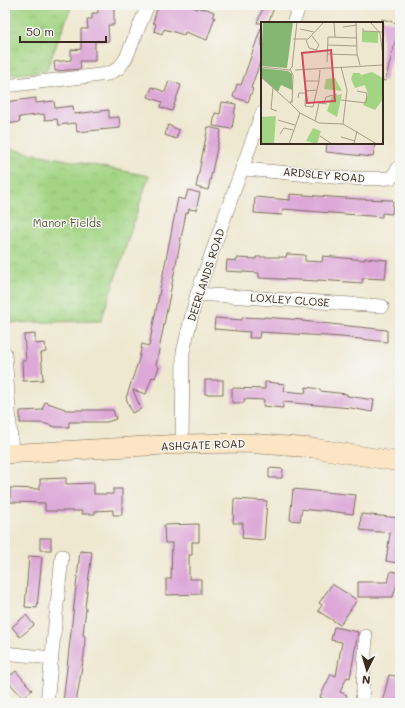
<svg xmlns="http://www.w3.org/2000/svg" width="405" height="708" viewBox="0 0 405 708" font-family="Mali,sans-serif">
  <defs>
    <pattern id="park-crowns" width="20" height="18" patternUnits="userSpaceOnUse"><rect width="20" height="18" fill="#a3d483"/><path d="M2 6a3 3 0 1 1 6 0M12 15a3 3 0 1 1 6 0" fill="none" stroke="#8db671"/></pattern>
  </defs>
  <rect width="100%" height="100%" fill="#f6f6f2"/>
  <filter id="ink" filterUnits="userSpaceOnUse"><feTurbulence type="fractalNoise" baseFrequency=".025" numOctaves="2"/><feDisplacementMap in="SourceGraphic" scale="8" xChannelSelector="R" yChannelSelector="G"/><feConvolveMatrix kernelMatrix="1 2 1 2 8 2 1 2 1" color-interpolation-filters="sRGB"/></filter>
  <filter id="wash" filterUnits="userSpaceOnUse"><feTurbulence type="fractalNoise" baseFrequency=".012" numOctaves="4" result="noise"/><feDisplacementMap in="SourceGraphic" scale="16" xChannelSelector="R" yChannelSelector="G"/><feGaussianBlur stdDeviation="0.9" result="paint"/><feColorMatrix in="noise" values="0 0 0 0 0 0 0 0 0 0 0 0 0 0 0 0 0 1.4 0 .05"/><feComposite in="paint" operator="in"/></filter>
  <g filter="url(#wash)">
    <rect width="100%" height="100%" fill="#efe8d0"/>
    <g fill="url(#park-crowns)" stroke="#6f7f50">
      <polygon points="5,5 72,5 46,71 5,75"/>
      <polygon points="5,148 149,176 101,321 5,323"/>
    </g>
    <g id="blocks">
      <g fill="#dda8d8">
        <polygon points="98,5 114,5 114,25 108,25 109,41 95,41 95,61 80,61 81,69 55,71 54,62 71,60 71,50 81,49 81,29 88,29 87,19 92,19 92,13 98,13"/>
        <polygon points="158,5 186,5 197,9 197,7 204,9 204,8 214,12 213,16 215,17 207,40 185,32 184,35 164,29 162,34 154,31 156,24 153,23"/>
        <polygon points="264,5 275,5 268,23 257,23"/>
        <polygon points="382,19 400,24 385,81 382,80"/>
        <polygon points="261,28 262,29 262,57 251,88 253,89 248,102 233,97 237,84 241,85"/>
        <polygon points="169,81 181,85 172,111 160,107 162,102 148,97 152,87 165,92"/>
        <polygon points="36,98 36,103 54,101 55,108 73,106 74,114 109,110 109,118 119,117 120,128 77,132 76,123 58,125 57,119 45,120 44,114 19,117 20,122 7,124 5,102"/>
        <polygon points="222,102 236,104 232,129 213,126 215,113 220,114"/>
        <polygon points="168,125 179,130 176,139 165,135"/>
        <polygon points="208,127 221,130 208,190 196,187"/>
        <polygon points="327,143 375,143 373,157 326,152"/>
        <polygon points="188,190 200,193 196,210 189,209 188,213 186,213 156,365 159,367 155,378 152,377 146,394 133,390 141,409 132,413 126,398 139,359 142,344 149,346 178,198 185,200"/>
        <polygon points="290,194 358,199 393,200 392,214 382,213 382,217 283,209 282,215 254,213 255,197 290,200"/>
        <polygon points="287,254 305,255 305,261 322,262 323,256 365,260 365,258 387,260 385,279 363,278 362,283 318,280 318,281 259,278 259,273 226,271 227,260 237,261 237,258 256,259 256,257 286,257"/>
        <polygon points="242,317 264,318 264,317 302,320 302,321 387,330 387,342 342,337 260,332 259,338 249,338 250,332 214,329 215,318 242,320"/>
        <polygon points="35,334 35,344 45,343 46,352 41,353 43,380 23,381 22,361 26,361 24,335"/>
        <rect x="205" y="380" width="18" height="14"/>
        <polygon points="265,382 285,384 284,391 305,393 306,387 320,389 320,391 347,394 347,396 374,400 372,412 351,408 283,402 283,408 263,406 264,400 244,399 244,403 232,403 232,388 265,389"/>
        <polygon points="45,402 65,409 65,410 113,410 116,419 107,422 69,422 69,427 56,427 42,423 20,423 20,411 42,410"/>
        <polygon points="269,468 283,469 282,478 269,478"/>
        <polygon points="66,478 66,484 94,483 94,494 113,494 113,489 122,489 122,515 113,515 113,510 95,511 95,514 82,514 82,511 45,511 45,503 10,502 10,488 40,489 40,479"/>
        <polygon points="293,489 356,495 353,514 321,510 320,511 302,509 300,521 290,520"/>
        <polygon points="234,499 267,501 264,540 242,538 243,523 233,523"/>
        <polygon points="361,514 400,518 400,535 397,563 386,561 390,533 360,530"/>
        <polygon points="199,524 199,542 192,542 192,555 189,555 189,579 201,579 201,594 166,595 166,579 171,579 172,543 165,543 164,525"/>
        <rect x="40" y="538" width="11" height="12"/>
        <polygon points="80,551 92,552 85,607 86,608 83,635 85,636 84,655 76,703 63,703"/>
        <polygon points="29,556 42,557 37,608 25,607"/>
        <polygon points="391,571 400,573 393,597 358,597 358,582 388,582"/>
        <polygon points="332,584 357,600 340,625 318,611 322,605 319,603"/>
        <polygon points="26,615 34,625 20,637 12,627"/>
        <polygon points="334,627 358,632 350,678 347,677 340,692 347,695 343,703 332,703 320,697 331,674 336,676 342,642 331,640"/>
        <polygon points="16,671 32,690 23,698 6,679"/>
        <polygon points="389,675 400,677 399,703 382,703"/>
      </g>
    </g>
  </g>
  <g filter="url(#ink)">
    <use href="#blocks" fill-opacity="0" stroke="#7a6c5c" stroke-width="1"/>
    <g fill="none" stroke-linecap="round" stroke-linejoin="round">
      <g stroke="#7a6c5c" stroke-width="14">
        <g id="street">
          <polyline points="293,23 300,5"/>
          <polyline points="5,86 108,74 119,68 126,58 148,5"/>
          <path d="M 242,169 C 291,172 341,181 391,178 L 400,166"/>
          <polyline points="197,294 382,306"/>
          <polyline points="5,353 12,453"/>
          <polyline points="182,444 183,352 197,294 262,113"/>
          <polyline points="5,653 52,658"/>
          <polyline points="47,703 62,556"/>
          <polyline points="362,703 366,636"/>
        </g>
      </g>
      <g stroke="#7a6c5c" stroke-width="20">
        <polyline id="secondary" points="5,454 182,444 247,443 313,448 400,462"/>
      </g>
      <use href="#street" stroke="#fff" stroke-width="13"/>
      <use href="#secondary" stroke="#fce5c4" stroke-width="19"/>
    </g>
  </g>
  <g text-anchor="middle" stroke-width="3" stroke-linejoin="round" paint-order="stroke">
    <g font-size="11" fill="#3b2a1e" stroke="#f6f6f2">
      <text transform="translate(324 175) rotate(5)" y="4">ARDSLEY ROAD</text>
      <text transform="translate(206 275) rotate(-72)" y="4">DEERLANDS ROAD</text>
      <text transform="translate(290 300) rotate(4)" y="4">LOXLEY CLOSE</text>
      <text transform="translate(203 445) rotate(-2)" y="4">ASHGATE ROAD</text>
    </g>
    <g font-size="11" fill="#555437" stroke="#f6f6f2">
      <text x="67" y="227">Manor Fields</text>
    </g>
  </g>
  <g transform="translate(261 22)">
    <rect width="122" height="122" fill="#efe8d0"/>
    <path d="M 101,9 L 117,10 L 117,21 L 101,20 ZM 92,51 L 99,51 L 104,63 L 94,66 L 90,57 ZM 52,106 L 60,109 L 56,122 L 45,119 Z" fill="#a3d483"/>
    <path d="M 2,0 L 32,0 L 26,46 L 0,44 ZM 0,46 L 27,49 L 31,52 L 31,68 L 20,63 L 17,70 L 0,55 Z" fill="#82b671"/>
    <path d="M 111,50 L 122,56 L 122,77 L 114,88 L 102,83 L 107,72 L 100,53 ZM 74,56 L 81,69 L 63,67 L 65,57 ZM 81,72 L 76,95 L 66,89 L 71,74 ZM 15,94 L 13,122 L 0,122 L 0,95 Z" fill="#a3d483"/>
    <path fill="none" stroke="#a79c89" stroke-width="1" d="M 73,0 L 74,15M 95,0 L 96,32 L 99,43M 109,0 L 119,11 L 122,34M 82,5 L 96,3M 102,6 L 102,9 L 122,10M 39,7 L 53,10M 32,17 L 47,17 L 63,0M 45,18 L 48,26 L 55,28 L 58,23 L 51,14M 67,23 L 96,24M 66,32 L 96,33M 66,40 L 67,15 L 96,16M 0,45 L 29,48M 31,45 L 36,0M 80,45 L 86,68 L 82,102M 34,48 L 122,43M 0,55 L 29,81M 45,59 L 58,59M 12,66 L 10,87 L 16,89M 56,68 L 45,69 L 44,84 L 52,85 L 58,59 L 59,48M 37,76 L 38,71 L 45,71M 80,78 L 105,81 L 106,71 L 96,69M 31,81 L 32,53 L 29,47 L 32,44M 63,81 L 65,75 L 76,72M 39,91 L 58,101 L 82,102 L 116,122M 17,98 L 34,103M 54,99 L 58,81 L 66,82M 19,112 L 23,106 L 32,108M 59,114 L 71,122M 80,115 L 94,119M 28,122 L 39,91 L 29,81 L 31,78M 93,122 L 96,109"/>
    <path fill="#d1495b" fill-opacity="0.15" stroke="#d1495b" stroke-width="2" d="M 70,28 L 74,79 L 46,81 L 41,31 Z"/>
    <rect width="122" height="122" fill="none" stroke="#3b2a1e" stroke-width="2"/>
  </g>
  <rect width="405" height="708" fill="none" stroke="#f6f6f2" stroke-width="20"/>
  <g transform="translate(367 670) rotate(185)" stroke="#f6f6f2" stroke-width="3" paint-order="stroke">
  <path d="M0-3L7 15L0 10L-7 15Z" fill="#3b2a1e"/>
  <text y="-6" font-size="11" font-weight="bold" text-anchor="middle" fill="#3b2a1e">N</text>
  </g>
  <path d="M20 36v6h86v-6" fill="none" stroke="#3b2a1e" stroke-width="2"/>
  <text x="26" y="36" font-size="12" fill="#3b2a1e" stroke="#f6f6f2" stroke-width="3" paint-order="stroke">50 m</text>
</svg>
